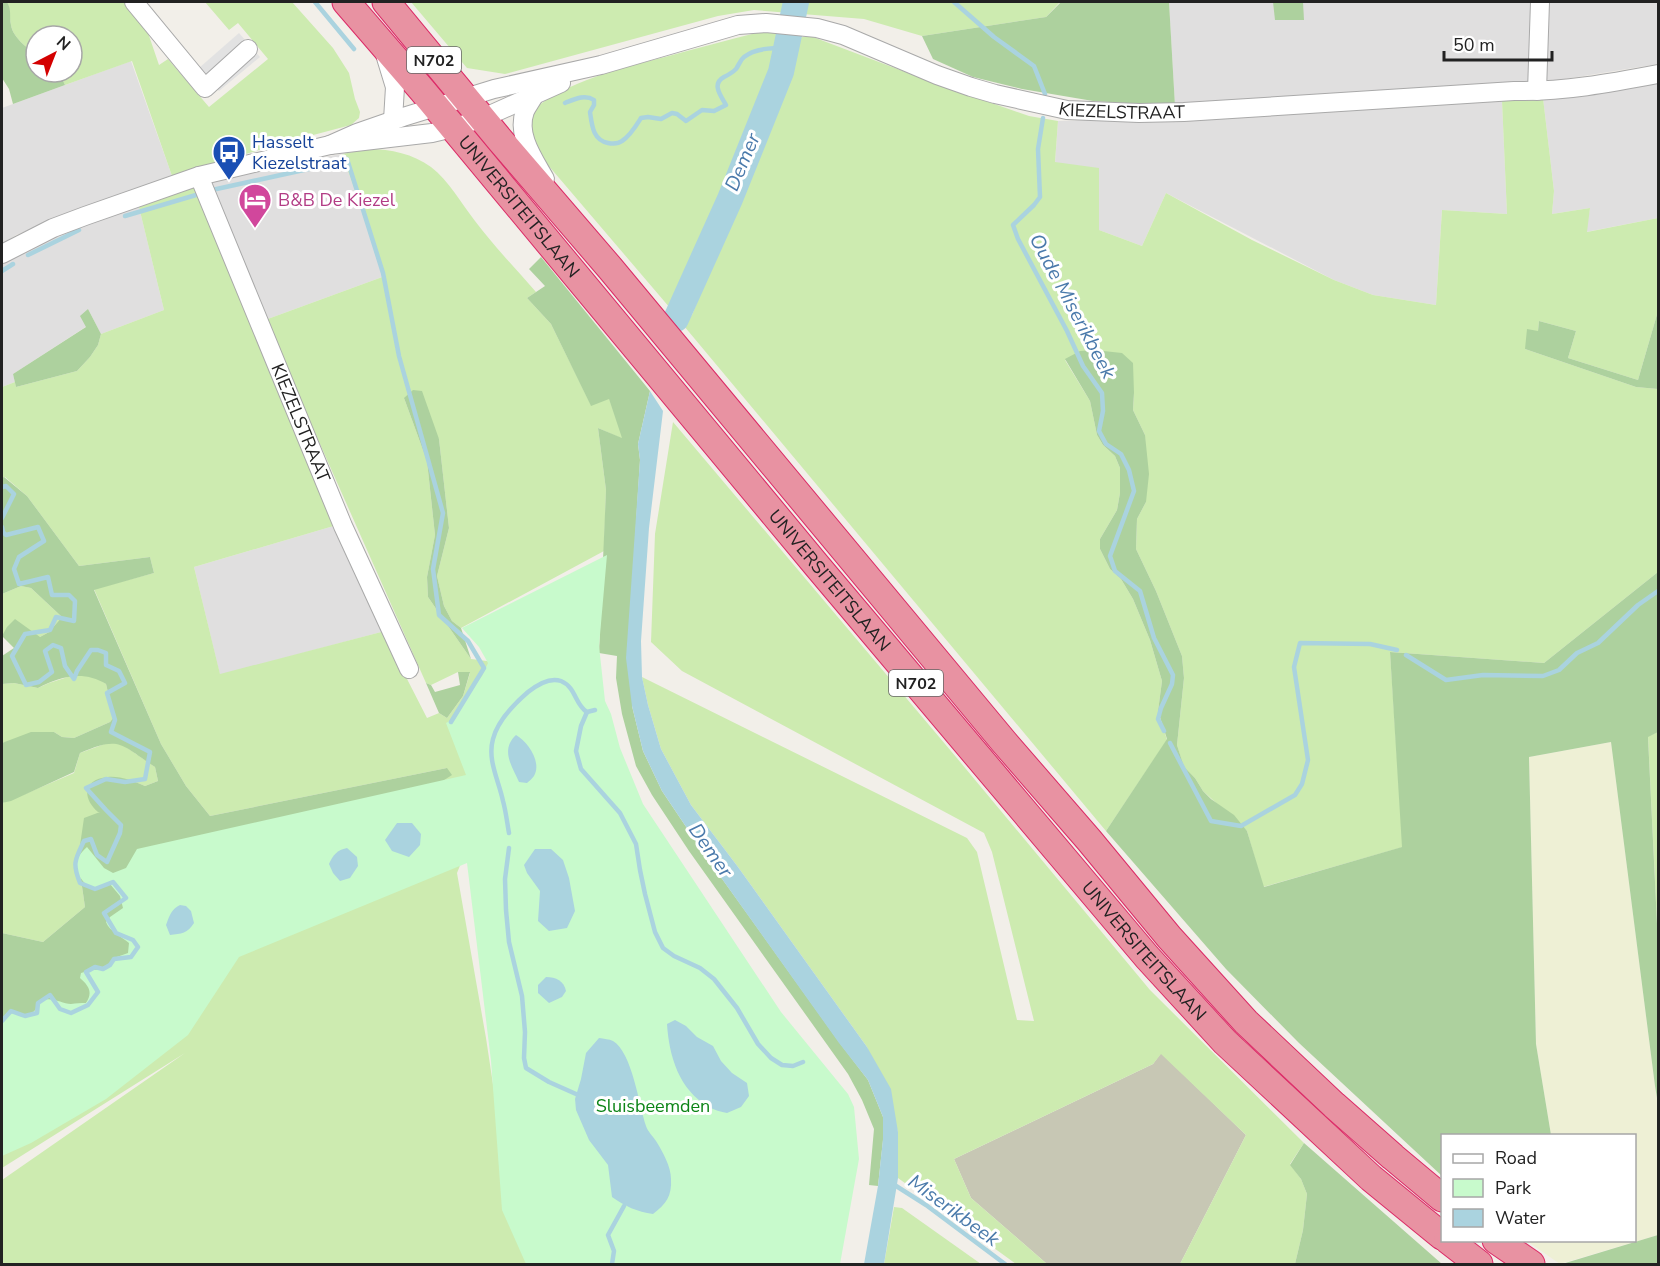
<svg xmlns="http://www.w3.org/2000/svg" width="1660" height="1266" viewBox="0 0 1660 1266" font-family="'Nunito Sans',sans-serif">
  <rect width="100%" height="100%" fill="#f2efe9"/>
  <g fill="#e0dfdf">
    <polygon points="1169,2 1532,2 1531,83 1175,106"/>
    <polygon points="1542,2 1658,2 1658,64 1540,83"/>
    <polygon points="131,61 172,176 95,203 16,235 2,244 2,108"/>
    <polygon points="1658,81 1658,218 1586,232 1590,208 1552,214 1554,191 1543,98"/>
    <polygon points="1502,101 1507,214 1442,210 1436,305 1373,295 1334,280 1166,193 1142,246 1099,230 1055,163 1058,121 1307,113"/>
    <polygon points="342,154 385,276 265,320 210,179 266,166"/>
    <polygon points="139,207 164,310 101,334 88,309 87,326 13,374 15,382 2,387 2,260 57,230"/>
    <polygon points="337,525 385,631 220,675 194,567"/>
  </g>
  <polygon fill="#c7c7b4" points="1161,1053 1246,1135 1180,1264 1047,1264 971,1198 954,1159 1153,1064"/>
  <polygon fill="#eef0d5" points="1611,742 1655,1086 1658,1104 1658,1235 1560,1264 1527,1241 1634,1240 1634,1136 1551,1135 1536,1044 1529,757"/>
  <g fill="#cdebb0">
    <path d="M 7,2 L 126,2 L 145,24 L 159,65 L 168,59 L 209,107 L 268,59 L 238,23 L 229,30 L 205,2 L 292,2 L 333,48 L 349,73 L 355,99 L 360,112 L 359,118 L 351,125 L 283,143 L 172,176 L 132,61 L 65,85 L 59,72 L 72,72 L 72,36 L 36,36 L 36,55 C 27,47 13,38 11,25 C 9,16 11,10 7,2 Z"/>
    <polygon points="411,2 1060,2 1046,17 922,36 864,19 754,10 718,16 505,74 467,68"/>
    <path d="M 760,32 L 777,33 L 779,52 L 776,66 L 760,106 L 670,308 L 542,158 L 531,137 L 532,111 C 566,81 622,68 665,57 C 697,48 728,40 760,32 Z"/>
    <polygon points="802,37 813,37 937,84 1029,116 1058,121 1055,162 1099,168 1099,230 1142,246 1166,193 1252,240 1334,280 1373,295 1436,305 1442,210 1507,214 1502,101 1543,98 1554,191 1552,214 1590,208 1587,232 1658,218 1658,311 1638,380 1568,358 1576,331 1539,321 1538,331 1525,349 1636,387 1658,389 1658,572 1544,663 1390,652 1403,847 1263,887 1247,831 1203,791 1195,778 1184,768 1177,745 1184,678 1182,656 1156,591 1136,549 1137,519 1146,502 1145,435 1133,410 1134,393 1065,360 1090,401 1097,435 1103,445 1115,456 1120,468 1120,493 1117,510 1100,539 1100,549 1110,569 1121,579 1133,599 1150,640 1162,681 1158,711 1167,740 1106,831 684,326 692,315 775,108 792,60 797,41"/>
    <path d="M 369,149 C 391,149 413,154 431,167 C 449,181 461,203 475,221 C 494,246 515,268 536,292 L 527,298 L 551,324 L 591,405 L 609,398 L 623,439 L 598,428 L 606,490 L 604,551 L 461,628 L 452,621 L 444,606 L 437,576 L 449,528 L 439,439 L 404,398 L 427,461 L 435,535 L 427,577 L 428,597 L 471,659 L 503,663 L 461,863 L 457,873 L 486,1038 L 511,1204 L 527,1264 L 2,1264 L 2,1180 L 185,1053 L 2,1168 L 2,1040 L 122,987 L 447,768 L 210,816 L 186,786 L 161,744 L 94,589 L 154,573 L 150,557 L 79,566 L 27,496 L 5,477 L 2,478 L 2,387 L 15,382 L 16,387 L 77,371 L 90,357 L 98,345 L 101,334 L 164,310 L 139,207 L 196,187 L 337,525 L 194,567 L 220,674 L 385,631 L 406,677 L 427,718 L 439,713 L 447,718 L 463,696 L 470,673 L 458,672 L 431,685 L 426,683 L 265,320 L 385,276 L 342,154 Z"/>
    <polygon points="673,422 956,757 1150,990 1304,1143 1290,1164 1301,1179 1307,1194 1303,1230 1295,1264 1180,1264 1246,1135 1161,1054 1153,1064 954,1159 971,1198 1047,1264 1016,1264 898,1178 898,1132 867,1047 738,867 691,805 661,749 648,705 642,677 967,838 977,852 1017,1020 1034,1021 992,852 984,833 682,671 651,642 655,534"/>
    <polygon points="21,586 31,588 62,617 49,632 40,637 2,634 2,594"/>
    <polygon points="74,675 96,677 106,684 114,717 110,722 74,738 62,737 54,732 2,743 2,684 14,683 38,688 49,683"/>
    <polygon points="1658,732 1658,944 1648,736"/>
    <polygon points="110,742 123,745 155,767 158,781 145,786 130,780 114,808 78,859 85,907 43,942 2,933 2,803 11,800 74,773 80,753"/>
    <polygon points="894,1207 902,1208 981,1264 884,1264"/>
  </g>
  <g fill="#add19e">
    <path d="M 2,2 L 7,2 C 12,10 9,16 11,25 C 13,38 27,47 36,55 L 36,72 L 59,72 L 65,85 L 13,104 L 9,89 L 2,78 Z"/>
    <polygon points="1061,2 1169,2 1175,106 1093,101 1022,89 973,77 933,59 922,36 1046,17"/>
    <polygon points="1273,2 1303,2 1304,20 1275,20"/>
    <polygon points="541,257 650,391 638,444 640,460 636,523 632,706 643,751 662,791 705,855 839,1042 868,1080 883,1117 883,1140 878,1186 869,1185 874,1129 862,1100 848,1074 689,851 652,795 636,766 622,714 616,678 617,656 599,653 606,490 598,428 622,438 609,399 591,406 551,324 527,298 545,286 529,269"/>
    <polygon points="88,309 101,334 98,345 90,357 77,371 16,387 13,374 86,327 80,316"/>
    <polygon points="1658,311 1658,389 1636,387 1525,349 1527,329 1538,331 1539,321 1576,331 1568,358 1638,380"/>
    <polygon points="1094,350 1122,353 1133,363 1134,393 1133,410 1145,435 1149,474 1146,502 1137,519 1136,549 1156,591 1182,656 1184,678 1177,745 1184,767 1195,778 1203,791 1211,799 1234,815 1247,831 1264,887 1402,847 1390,652 1544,663 1658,572 1658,732 1648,737 1658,944 1658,1104 1655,1086 1611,742 1529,757 1536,1044 1551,1135 1442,1136 1442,1176 1299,1043 1226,969 1106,831 1167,739 1158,711 1162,681 1150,640 1133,599 1121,579 1110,569 1100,549 1100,539 1117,510 1120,493 1120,468 1115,456 1103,445 1097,435 1090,401 1065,359 1080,351"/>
    <polygon points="413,390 422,391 439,439 449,528 437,576 444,606 452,621 461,628 471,659 428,597 427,577 435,535 427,461 404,398"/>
    <path d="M 4,477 L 27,496 L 79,566 L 150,557 L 154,573 L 94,590 L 161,744 L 186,786 L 210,816 L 447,768 L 452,775 L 122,987 L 2,1040 L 2,933 L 43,942 L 85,907 L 78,859 L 84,818 L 100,812 L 98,812 C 81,797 84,779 108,777 C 121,776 133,781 145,786 L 158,781 L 155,767 C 121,745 121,735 80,753 L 74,772 L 11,801 L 2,803 L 2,743 L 31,732 L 54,732 L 62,737 L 74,738 L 110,722 L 114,717 L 106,684 C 84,670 60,676 38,688 L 14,683 L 2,684 L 2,656 L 14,648 L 2,636 L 7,627 L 15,619 L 40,637 L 49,632 L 62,617 L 31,588 L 21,586 L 2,594 L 2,478 Z"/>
    <polygon points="458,672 470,672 463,696 447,718 439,713 426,683 431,685 435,692 460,685"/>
    <polygon points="1304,1143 1442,1264 1295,1264 1303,1230 1307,1194 1301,1179 1290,1165"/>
    <polygon points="1658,1235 1658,1264 1562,1264"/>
  </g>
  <path fill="#c8facc" d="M 607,555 L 599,646 L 605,701 L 611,714 L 620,748 L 643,804 L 781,1012 L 848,1094 L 854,1107 L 859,1159 L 840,1264 L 526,1264 L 502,1210 L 491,1061 L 467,863 L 239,957 L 188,1035 L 106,1099 L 31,1143 L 2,1156 L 2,1018 C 14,1008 17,1017 29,1014 C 37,1012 36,1005 42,1001 C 51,996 62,1004 71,1004 C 76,1003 81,1003 86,1003 C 93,992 89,986 80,978 L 81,973 L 91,970 L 107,969 L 114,958 L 128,953 L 129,943 C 122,937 109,931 106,922 L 110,917 L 123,908 L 120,896 L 110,884 L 102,888 L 90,889 C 76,874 69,863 87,847 L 104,868 L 113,873 L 126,868 L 137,849 L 466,775 L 446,723 L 455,718 L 458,707 L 482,676 L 488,663 L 479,647 L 462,628 Z"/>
  <polygon fill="#e2e2e2" points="239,33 260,57 219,91 199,68"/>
  <g fill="#aad3df">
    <polygon points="650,391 663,411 649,528 641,641 642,677 648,705 661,749 691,805 738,867 867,1047 891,1089 898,1132 898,1178 884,1264 864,1264 878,1186 883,1139 883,1117 868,1080 839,1043 705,855 662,791 643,751 632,706 626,658 640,460 638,444"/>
    <path d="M 516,735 C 528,742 542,762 534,776 C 532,779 529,781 527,783 L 519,782 C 512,766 500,750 516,735 Z"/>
    <polygon points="397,823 412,823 421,834 420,845 409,857 392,851 385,840"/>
    <path d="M 347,848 L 357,857 L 358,866 L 350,878 L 340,881 L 333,873 L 329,864 C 333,855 337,850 347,848 Z"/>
    <polygon points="535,849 551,849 563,860 569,878 575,911 567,928 549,931 538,921 540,891 527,873 524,865"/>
    <path d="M 180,905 L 186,906 L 191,911 L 194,923 C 188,933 181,934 170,935 L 166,925 C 169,917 171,909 180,905 Z"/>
    <path d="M 546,977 C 556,977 564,981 566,991 L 562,997 L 549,1003 L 538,993 L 538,985 Z"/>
    <path d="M 675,1020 L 686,1026 L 697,1037 L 713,1046 L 721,1061 L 732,1073 L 747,1083 L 749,1096 L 741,1107 L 727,1113 C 721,1112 714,1110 709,1107 C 679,1090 669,1056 667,1024 Z"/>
    <path d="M 599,1038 C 604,1039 609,1039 613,1041 C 632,1052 639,1105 646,1126 C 648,1132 653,1136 656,1141 C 663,1152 671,1167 671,1179 C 672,1196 666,1204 653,1214 C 637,1212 625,1206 612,1197 L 608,1165 L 589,1140 L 576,1110 L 575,1099 L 581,1079 L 586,1053 Z"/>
  </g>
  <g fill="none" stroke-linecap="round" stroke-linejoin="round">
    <g stroke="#aad3df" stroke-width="4.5">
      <polyline points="315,2 354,49"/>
      <polyline points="954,2 994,37 1034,66 1045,94"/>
      <path d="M 565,103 C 575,99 585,94 594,100 L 594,105 L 590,112 C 592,126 593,140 608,143 C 613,144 618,144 622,141 C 630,136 636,126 641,118 L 648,117 L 661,119 L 672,113 L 677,114 L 686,121 L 702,110 L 714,111 L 726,105 C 721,96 711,84 724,77 C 728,75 733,72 736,69 C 739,65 740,60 744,57 C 755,48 772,48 786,48"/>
      <polyline points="1043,118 1038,149 1040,197 1034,205 1013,225 1018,239 1067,331 1083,366 1102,393 1103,411 1099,431 1106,444 1121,454 1129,470 1134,491 1110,556 1115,571 1140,591 1154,638 1173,675 1172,684 1161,708 1158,719 1164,731"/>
      <polyline points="347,159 383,273 399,356 443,513 433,569 439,615 468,641 484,668 451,722"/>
      <polyline points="212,190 313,168"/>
      <polyline points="125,216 196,195"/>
      <polyline points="28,255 79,230"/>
      <polyline points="2,271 13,264"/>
      <polyline points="2,487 6,486 14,494 2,518"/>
      <path d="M 2,527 L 3,532 L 6,535 L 38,527 L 44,541 L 19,557 L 14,569 L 19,584 L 48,577 L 52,595 L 69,595 L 75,601 L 74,621 L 56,617 L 50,630 L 25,634 L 12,656 L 26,685 L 39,682 L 52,672 L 45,651 L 53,645 L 61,648 L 65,666 L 74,679 L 77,671 L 91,650 L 98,650 L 106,653 L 106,665 L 119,671 L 125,683 L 107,693 L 115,720 L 111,732 L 150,752 L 145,779 L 125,782 L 106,779 L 86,788 L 106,810 L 121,825 L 120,833 L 107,862 L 97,855 L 91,839 L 84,841 C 75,860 72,863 80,883 L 95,889 L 113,882 L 126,898 L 104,913 L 116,933 L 133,940 L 138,947 L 131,957 L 114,959 L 110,965 L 103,969 L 95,967 L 86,972 L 98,992 L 88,1005 L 71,1013 L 60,1009 L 50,995 L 38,1003 L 37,1013 L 25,1016 L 11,1011 L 2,1021"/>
      <polyline points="1406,655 1446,680 1483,675 1543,676 1559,670 1577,653 1598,643 1638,605 1658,591"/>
      <polyline points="587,712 581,726 576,751 581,769 620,813 636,844 640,870 645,894 655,932 663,948 674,956 700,968 714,979 737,1008 758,1044 771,1058 782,1065 793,1066 803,1062"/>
      <polyline points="1170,743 1211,821 1241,826 1295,795 1302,784 1308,760 1294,667 1300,643 1370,644 1397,650"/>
      <path d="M 509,833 C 507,822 506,812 503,801 C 499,781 487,760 493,739 C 498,720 514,704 528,692 C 538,684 550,677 561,681 C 576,687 575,705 587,712 L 595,710"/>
      <polyline points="509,848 505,879 506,910 509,942 522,996 525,1032 524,1058 526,1068 549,1082 576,1094"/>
      <polyline points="893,1184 926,1205 1005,1264"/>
      <polyline points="612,1264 614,1251 608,1235 624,1206"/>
    </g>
    <polyline stroke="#aad3df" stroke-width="26" points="676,319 730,199 781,72 796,2"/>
    <g stroke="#a9a9a9" stroke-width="20">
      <g id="minor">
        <polyline points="134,2 205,88 248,49"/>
        <polyline points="384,51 395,87 393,120"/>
        <polyline points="1537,91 1540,2"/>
        <path d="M 535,94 C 532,100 528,105 525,111 C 516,135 534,159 545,179"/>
        <path id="s1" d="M 330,145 L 357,133 L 403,117 L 494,89 L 601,65 L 738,25 L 766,23 L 817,28 L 843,35 L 937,75 L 971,87 L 995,94 L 1067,110 L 1139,113 L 1184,112 L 1514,91 C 1562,92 1611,83 1658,74"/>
        <path id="s2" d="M 199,176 L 343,526 L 409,669"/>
        <polyline points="2,254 53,228 85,216 199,176 330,145 432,133 453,128 483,118 561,83"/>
      </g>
    </g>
    <g stroke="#dc2a67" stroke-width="29">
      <g id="highway">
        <path id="s3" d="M 346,2 L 422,90 L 818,567 L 1147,957 L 1225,1042 L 1371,1178 L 1442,1236"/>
        <polyline points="386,2 500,140 610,268 1004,742 1089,840 1169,937 1246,1022 1334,1105 1393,1157 1442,1198"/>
        <polyline points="1448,1240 1479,1264"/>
        <polyline points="1496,1240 1531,1264"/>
      </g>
    </g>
    <use href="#minor" stroke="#fff" stroke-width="18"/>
    <use href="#highway" stroke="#e892a2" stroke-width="27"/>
  </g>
  <defs>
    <g id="bus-pin" transform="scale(1.725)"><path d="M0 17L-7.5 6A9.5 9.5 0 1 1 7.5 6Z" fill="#1a4fb4" stroke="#fff"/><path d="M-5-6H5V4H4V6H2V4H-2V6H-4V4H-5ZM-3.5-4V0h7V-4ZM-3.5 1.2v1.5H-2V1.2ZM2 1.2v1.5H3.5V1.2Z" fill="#fff"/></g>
    <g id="hotel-pin" transform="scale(1.725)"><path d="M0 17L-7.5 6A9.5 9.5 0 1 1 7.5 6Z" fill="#d1479c" stroke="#fff"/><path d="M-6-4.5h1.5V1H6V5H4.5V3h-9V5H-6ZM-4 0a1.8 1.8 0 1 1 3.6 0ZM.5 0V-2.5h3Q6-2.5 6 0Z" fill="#fff"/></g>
  </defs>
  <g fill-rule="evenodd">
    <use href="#bus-pin" x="229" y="152"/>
    <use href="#hotel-pin" x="255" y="200"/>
  </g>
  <g text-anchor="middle" stroke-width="6" stroke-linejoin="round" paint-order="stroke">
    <g fill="#fff" stroke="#646464" stroke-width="1.5">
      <rect x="407" y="47" width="54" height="26" rx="4.5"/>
      <rect x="889" y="670" width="54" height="26" rx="4.5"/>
    </g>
    <g font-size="16" font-weight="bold" fill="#222">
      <text x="434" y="66">N702</text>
      <text x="916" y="689">N702</text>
    </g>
    <g font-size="18" fill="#222" stroke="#fff">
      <text dy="6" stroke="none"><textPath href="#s1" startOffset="824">KIEZELSTRAAT</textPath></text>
      <text dy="6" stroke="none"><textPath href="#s3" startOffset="268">UNIVERSITEITSLAAN</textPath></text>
      <text dy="6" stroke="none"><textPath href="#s2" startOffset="267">KIEZELSTRAAT</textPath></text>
      <text dy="6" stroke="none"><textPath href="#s3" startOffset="754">UNIVERSITEITSLAAN</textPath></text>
      <text dy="6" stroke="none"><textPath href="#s3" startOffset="1240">UNIVERSITEITSLAAN</textPath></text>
    </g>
    <g font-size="18" fill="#164399" stroke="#fff" text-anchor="start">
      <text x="252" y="148">Hasselt<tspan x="252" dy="21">Kiezelstraat</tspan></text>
    </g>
    <g font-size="18" fill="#b23c85" stroke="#fff" text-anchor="start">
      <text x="278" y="206">B&amp;B De Kiezel</text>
    </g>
    <g font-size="18" fill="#0c8416" stroke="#fff">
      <text x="653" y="1112">Sluisbeemden</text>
    </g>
    <g font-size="20" font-style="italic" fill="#4a7aab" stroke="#fff">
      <text transform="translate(742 162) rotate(-67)" y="7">Demer</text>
      <text transform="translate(1073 306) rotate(62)" y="7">Oude Miserikbeek</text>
      <text transform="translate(711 850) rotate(55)" y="7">Demer</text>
      <text transform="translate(954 1210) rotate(36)" y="7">Miserikbeek</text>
    </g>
  </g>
  <rect width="1660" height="1266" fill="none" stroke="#222222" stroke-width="6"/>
  <rect x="1441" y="1134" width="195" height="108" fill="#ffffff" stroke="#a7a7a7" stroke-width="1.5"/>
  <rect x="1453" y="1154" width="30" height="9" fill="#ffffff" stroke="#a7a7a7" stroke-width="1.5"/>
  <text x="1495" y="1164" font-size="18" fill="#222222">Road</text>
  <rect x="1453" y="1179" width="30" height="18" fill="#c8facc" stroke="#a7a7a7" stroke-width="1.5"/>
  <text x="1495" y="1194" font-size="18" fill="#222222">Park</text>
  <rect x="1453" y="1209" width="30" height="18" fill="#aad3df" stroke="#a7a7a7" stroke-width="1.5"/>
  <text x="1495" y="1224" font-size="18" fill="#222222">Water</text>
  <g transform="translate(54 54) rotate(42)"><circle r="28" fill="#ffffff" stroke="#a7a7a7" stroke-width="1.5"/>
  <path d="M0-4.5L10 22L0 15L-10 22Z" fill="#d40000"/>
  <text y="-9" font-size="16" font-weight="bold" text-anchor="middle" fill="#222222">N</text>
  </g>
  <path d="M1444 51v9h108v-9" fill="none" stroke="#222222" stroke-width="3"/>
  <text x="1453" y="51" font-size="18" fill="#222222" stroke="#ffffff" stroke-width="4.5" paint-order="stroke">50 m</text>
</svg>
